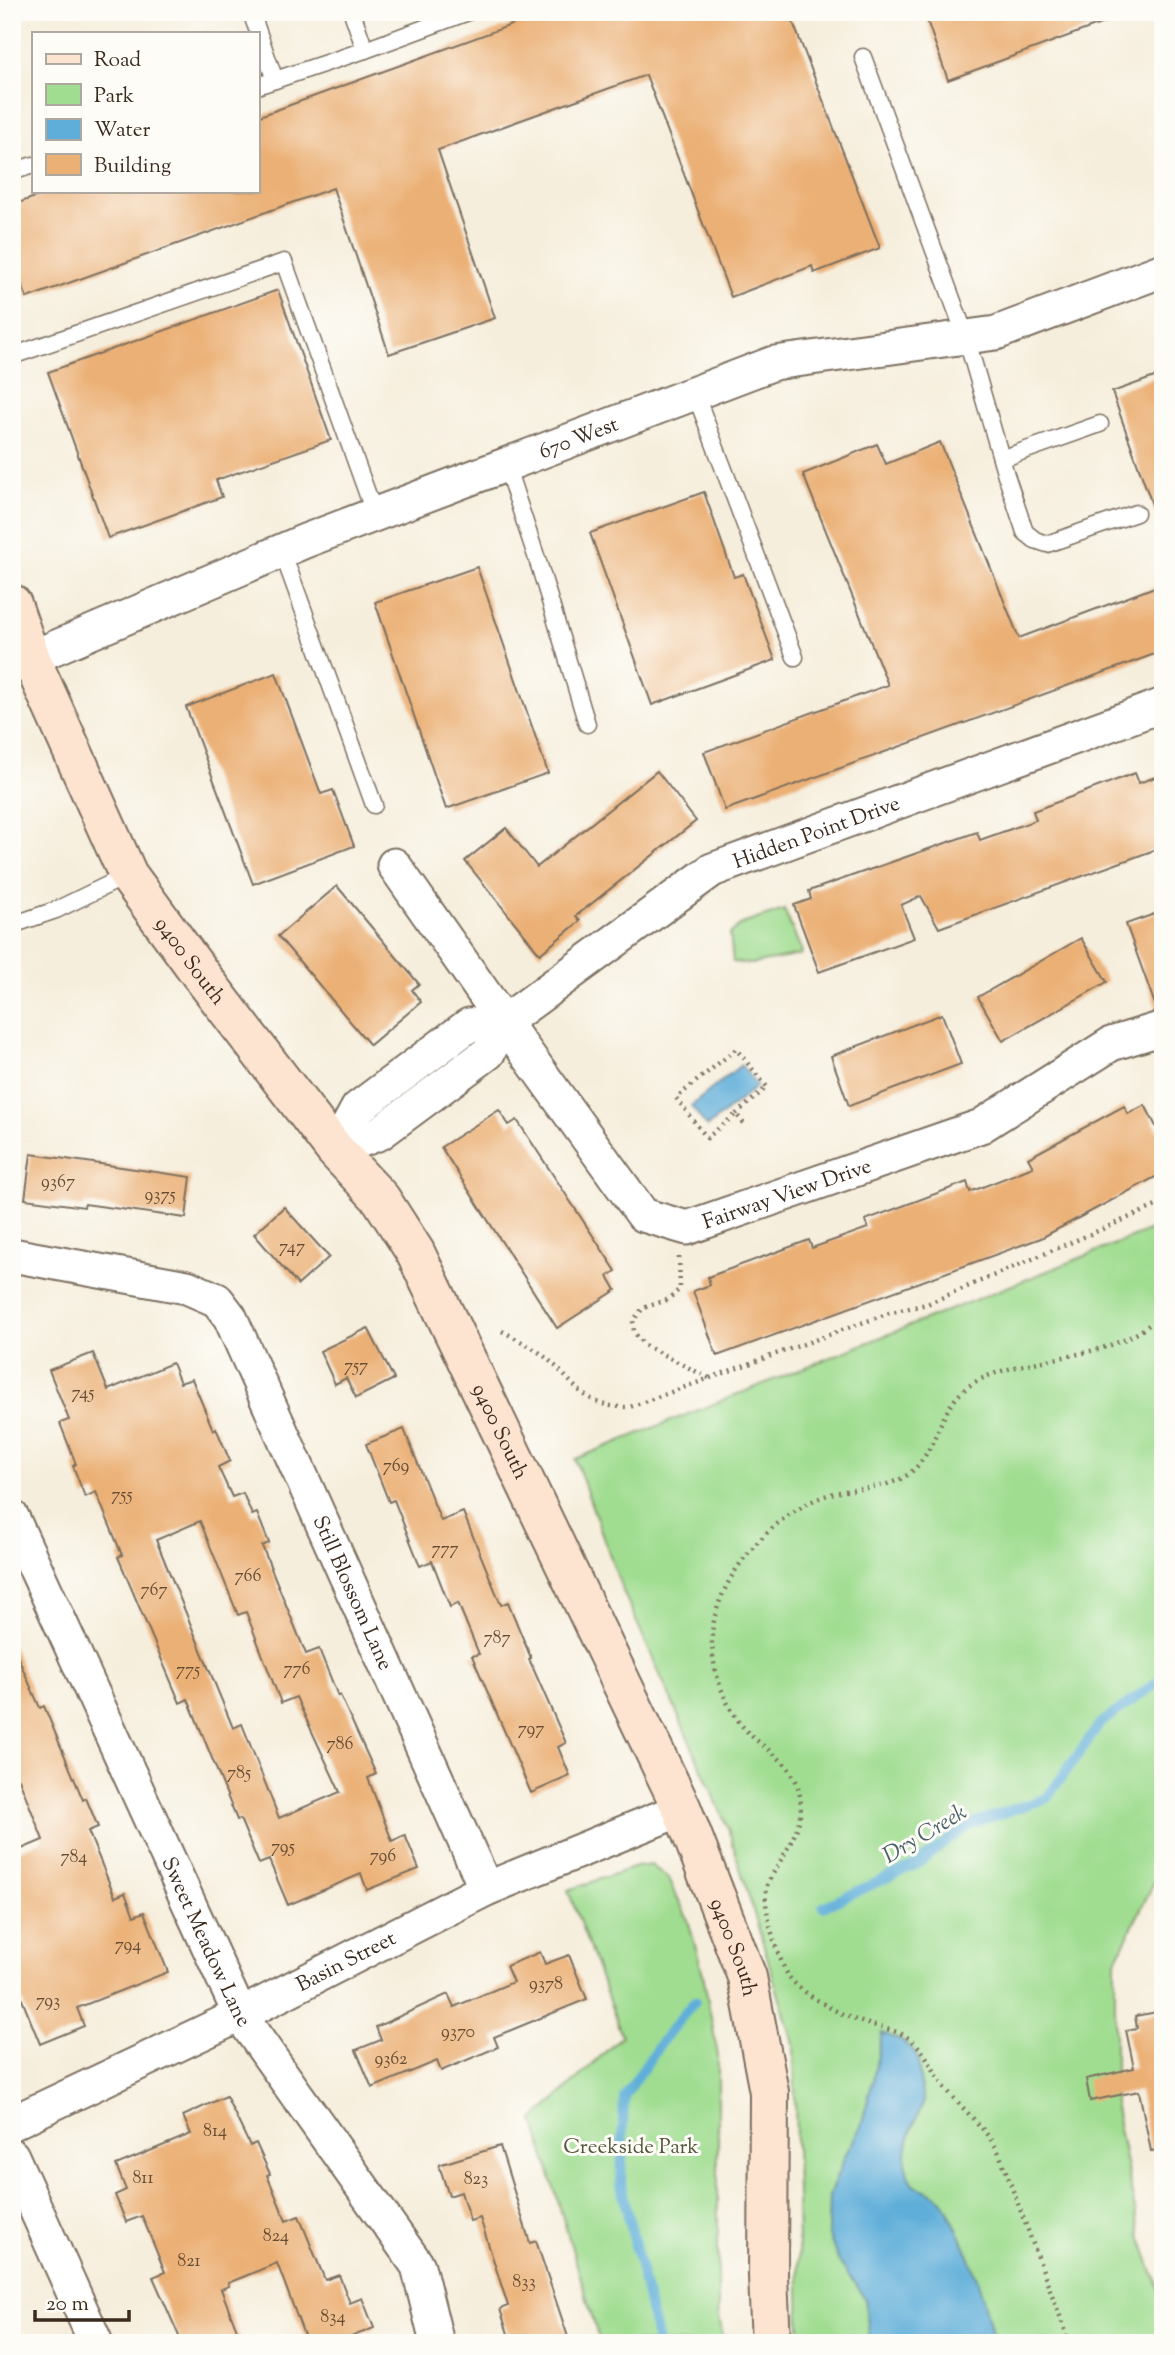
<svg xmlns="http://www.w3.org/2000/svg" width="1175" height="2355" viewBox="0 0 1175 2355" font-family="'Sorts Mill Goudy',serif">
  <rect width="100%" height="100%" fill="#fdfcf7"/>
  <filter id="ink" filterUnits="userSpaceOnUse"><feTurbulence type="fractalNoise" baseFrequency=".0143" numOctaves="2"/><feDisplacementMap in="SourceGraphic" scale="14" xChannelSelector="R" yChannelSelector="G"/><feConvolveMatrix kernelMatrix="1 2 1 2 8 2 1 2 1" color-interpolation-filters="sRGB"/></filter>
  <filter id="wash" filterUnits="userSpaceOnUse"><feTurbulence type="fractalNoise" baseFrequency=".00686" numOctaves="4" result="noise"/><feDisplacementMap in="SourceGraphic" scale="28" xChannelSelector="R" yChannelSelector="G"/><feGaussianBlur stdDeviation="1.57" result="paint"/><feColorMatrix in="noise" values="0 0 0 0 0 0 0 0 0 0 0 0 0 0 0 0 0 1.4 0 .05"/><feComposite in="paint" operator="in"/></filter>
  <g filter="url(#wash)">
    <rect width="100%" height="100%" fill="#f6eedc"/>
    <g fill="#a0dd91" stroke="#6e8458" stroke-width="2">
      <polygon points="784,910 802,952 800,955 752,964 733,962 730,934 742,924"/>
      <polygon points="1163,1225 1163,1864 1115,1962 1115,2108 1140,2235 1163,2301 1163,2343 800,2343 794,2045 728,1828 622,1589 575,1459"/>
      <polygon points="651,1865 669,1879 688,1920 703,1974 718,2056 718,2311 724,2343 600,2343 534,2120 622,2036 568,1890 635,1867"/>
    </g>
    <g fill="#5eaed9" stroke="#4c6c7c" stroke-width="2">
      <polygon points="741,1065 757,1086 707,1127 691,1106"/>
      <path d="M 882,2033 C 932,2050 913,2063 924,2102 C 913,2124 901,2150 908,2175 C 913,2190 933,2190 942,2200 C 946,2205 949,2214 952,2219 C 973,2258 985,2300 994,2343 L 870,2343 L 865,2299 L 838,2260 L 828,2233 L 829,2196 L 845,2156 L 861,2126 L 873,2080 Z"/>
    </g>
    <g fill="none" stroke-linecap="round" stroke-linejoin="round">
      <g stroke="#5eaed9" stroke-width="10">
        <polyline points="823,1907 917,1864 970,1824 1047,1798 1100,1724 1163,1678"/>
        <polyline points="658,2343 621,2185 624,2097 662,2041 695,2001"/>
      </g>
    </g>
    <g id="blocks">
      <g fill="#ebb076" fill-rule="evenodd">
        <polygon points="547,12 789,12 880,248 814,273 812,266 731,297 646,75 438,150 495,318 389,354 333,188 27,298 12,259 12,205 53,191 257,191 257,117"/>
        <polygon points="924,12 1125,12 1125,15 948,80"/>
        <polygon points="278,290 331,440 216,480 222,497 108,538 48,372"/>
        <polygon points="1163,374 1163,523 1159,524 1112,392"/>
        <polygon points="940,442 1019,638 1163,584 1163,651 725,810 704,752 888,685 803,474 877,444 886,464"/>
        <polygon points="704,492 734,577 743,574 775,660 652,705 590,533"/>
        <polygon points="477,567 548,773 446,809 375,602"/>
        <polygon points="276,673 321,794 333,790 354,846 253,884 186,707"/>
        <polygon points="657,771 696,821 576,916 580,921 540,954 465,861 506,828 537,867"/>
        <polygon points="1135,773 1139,783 1155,777 1163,798 1163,847 939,928 921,896 901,905 914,938 819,972 794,905 811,899 809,891 977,832 980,840 1036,820 1033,811"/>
        <polygon points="337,886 419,984 412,990 421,1002 370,1045 278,936"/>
        <polygon points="1163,911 1163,1009 1157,1010 1126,924"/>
        <polygon points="1081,938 1107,982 1003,1041 978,997"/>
        <polygon points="942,1014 961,1064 849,1106 831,1056"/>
        <polygon points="1145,1105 1163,1140 1163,1173 1041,1238 717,1356 693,1291 710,1285 708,1277 809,1240 812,1248 868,1228 865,1220 967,1182 970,1192 1033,1167 1028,1158 1124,1106 1128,1114"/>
        <polygon points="499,1110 509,1125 517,1120 616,1271 608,1276 616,1290 557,1328 441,1147"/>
        <polygon points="31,1154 191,1177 186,1218 85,1204 84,1207 25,1199"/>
        <polygon points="284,1207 329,1257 298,1285 254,1234"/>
        <polygon points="368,1328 394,1379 356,1398 346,1378 335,1384 320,1351"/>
        <path d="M 93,1353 L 108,1390 L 172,1363 L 180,1383 L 192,1379 L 213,1430 L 216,1428 L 230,1461 L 218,1467 L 232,1497 L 243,1493 L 252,1515 L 257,1513 L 269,1543 L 262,1546 L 306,1654 L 319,1649 L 338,1696 L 340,1695 L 376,1774 L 368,1778 L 392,1841 L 405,1835 L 419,1869 L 367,1890 L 361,1874 L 288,1905 L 269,1860 L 259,1864 L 240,1819 L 237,1820 L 188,1699 L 180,1703 L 118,1557 L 122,1555 L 96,1492 L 85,1497 L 73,1466 L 76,1464 L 60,1423 L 69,1420 L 49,1370 ZM 200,1521 L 238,1615 L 246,1612 L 281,1703 L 296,1697 L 340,1792 L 279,1818 L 242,1724 L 233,1728 L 156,1540 Z"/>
        <polygon points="404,1429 441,1521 463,1512 501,1605 508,1602 531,1658 529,1659 566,1743 558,1747 570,1776 531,1793 472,1656 479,1654 458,1603 450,1607 432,1561 420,1566 394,1500 389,1502 366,1444"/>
        <polygon points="12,1644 40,1708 44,1706 83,1800 86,1798 98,1827 88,1831 115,1897 125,1893 134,1916 144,1912 168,1972 77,2008 84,2026 40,2044 12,1975 12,1853 43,1840 19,1779 12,1782"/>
        <polygon points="540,1952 545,1964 569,1955 587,1999 494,2037 498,2047 441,2071 437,2061 372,2088 356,2050 381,2040 376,2027 448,1994 454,2007 513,1982 506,1966"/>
        <polygon points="1163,2011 1163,2149 1151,2151 1139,2091 1090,2101 1086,2079 1134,2068 1126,2030 1137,2028 1135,2016"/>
        <polygon points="226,2096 250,2146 256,2143 270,2174 267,2175 286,2221 299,2216 325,2280 339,2275 350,2303 362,2298 374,2328 336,2343 307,2343 277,2263 228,2283 229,2286 221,2289 242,2343 182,2343 153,2277 165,2272 142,2216 126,2222 115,2195 126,2190 116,2165 191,2134 183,2116"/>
        <polygon points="500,2146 530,2243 536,2241 570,2343 511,2343 500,2309 508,2306 480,2218 470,2221 461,2192 449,2196 439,2165"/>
      </g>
    </g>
  </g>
  <g filter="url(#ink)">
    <use href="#blocks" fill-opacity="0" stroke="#7c6f60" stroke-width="2"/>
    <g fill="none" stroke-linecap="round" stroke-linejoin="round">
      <g stroke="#7c6f60" stroke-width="19">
        <g id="lane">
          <polyline points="251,12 275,80"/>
          <polyline points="365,50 468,12"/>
          <polyline points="863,57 966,337 1006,475 1025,532 1035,540 1047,544 1136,513"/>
          <polyline points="257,86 365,50 352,12"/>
          <polyline points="12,172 33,165"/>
          <polyline points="12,356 284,262 375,515"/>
          <polyline points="695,393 795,657"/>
          <polyline points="1001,459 1100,424"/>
          <polyline points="506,465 540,568 587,724"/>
          <polyline points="282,551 374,805"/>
          <polyline points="12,925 56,910 128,875"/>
        </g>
      </g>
      <g stroke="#7c6f60" stroke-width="37">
        <g id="street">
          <path id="s1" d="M 12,666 L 305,541 L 774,363 L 996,333 L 1163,270"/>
          <path id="s2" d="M 394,865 L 504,1022 L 643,1215 L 687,1228 L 981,1126 L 1111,1044 L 1163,1028"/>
          <path id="s3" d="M 335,1150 L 380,1133 L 488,1053 L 504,1022 L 712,870 L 1163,705"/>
          <polyline points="335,1150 358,1108 469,1025 504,1022"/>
          <path id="s4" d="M 12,1255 L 187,1287 L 217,1300 L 230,1317 L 486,1889"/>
          <path id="s5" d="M 12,1517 L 240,2015 L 418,2266 L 437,2343"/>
          <path id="s6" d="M 12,2123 L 240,2015 L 486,1889 L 682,1809"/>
          <polyline points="12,2156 96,2343"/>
        </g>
      </g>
      <g stroke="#7c6f60" stroke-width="42">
        <g id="secondary">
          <path id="s7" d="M 12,604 L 31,659 L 128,875 L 201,975 L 335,1150 L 381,1199 L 415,1252 L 682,1809 L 747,1977 L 769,2092 L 768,2276 L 771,2343"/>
        </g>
      </g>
      <g stroke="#7c6f60" stroke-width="4.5" stroke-dasharray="2 5" stroke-linecap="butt">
        <polyline points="736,1114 767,1087 736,1049 676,1098 707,1138 736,1114 744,1124"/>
        <polyline points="679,1257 680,1289 667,1300 643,1308 633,1321 634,1332 644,1345 709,1378"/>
        <path d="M 502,1331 C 515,1338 528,1345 540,1353 C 574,1378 580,1409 630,1407 L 892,1312 L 927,1304 L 1163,1203"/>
        <path d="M 1070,2343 L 999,2153 C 986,2128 964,2111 947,2090 C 933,2074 928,2052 910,2039 C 894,2028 874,2027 856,2020 C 838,2013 798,1992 788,1975 C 778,1959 763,1909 766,1890 C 767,1882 773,1874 777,1867 C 791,1842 806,1821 799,1791 C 794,1766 773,1754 755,1739 C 729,1717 713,1678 712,1643 C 710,1582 774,1510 831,1494 C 857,1487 888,1490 910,1473 C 942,1447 936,1400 981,1379 C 1038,1352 1117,1363 1163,1312"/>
      </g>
      <use href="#lane" stroke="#fff" stroke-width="16"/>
      <use href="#street" stroke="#fff" stroke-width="33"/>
      <use href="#secondary" stroke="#fde4d0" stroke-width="38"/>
    </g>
  </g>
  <g text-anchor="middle" stroke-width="6" stroke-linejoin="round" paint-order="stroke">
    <g font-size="18" fill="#674c34">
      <text x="58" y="1187">9367</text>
      <text x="160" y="1200">9375</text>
      <text x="292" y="1252">747</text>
      <text x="356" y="1371">757</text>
      <text x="83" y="1398">745</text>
      <text x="396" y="1471">769</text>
      <text x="122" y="1500">755</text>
      <text x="445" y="1554">777</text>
      <text x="248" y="1581">766</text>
      <text x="154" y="1595">767</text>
      <text x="497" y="1643">787</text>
      <text x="297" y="1674">776</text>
      <text x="188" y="1675">775</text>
      <text x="531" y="1734">797</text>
      <text x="340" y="1749">786</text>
      <text x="239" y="1778">785</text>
      <text x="283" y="1852">795</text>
      <text x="383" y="1861">796</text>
      <text x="74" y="1862">784</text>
      <text x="128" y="1950">794</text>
      <text x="546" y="1989">9378</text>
      <text x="48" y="2006">793</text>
      <text x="458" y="2037">9370</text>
      <text x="391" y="2064">9362</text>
      <text x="215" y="2136">814</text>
      <text x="143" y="2183">811</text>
      <text x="476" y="2184">823</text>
      <text x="276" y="2241">824</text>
      <text x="189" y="2266">821</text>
      <text x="524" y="2287">833</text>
      <text x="333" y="2322">834</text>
    </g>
    <g font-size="21" fill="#3b2a1e" stroke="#fdfcf7">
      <text dy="7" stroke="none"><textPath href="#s1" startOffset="611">670 West</textPath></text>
      <text dy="7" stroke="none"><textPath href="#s3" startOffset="586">Hidden Point Drive</textPath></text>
      <text dy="7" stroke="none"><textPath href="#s7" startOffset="401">9400 South</textPath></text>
      <text dy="7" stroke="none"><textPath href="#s2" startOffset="581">Fairway View Drive</textPath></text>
      <text dy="7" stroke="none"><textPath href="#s7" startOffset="968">9400 South</textPath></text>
      <text dy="7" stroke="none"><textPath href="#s4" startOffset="534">Still Blossom Lane</textPath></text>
      <text dy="7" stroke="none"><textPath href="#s5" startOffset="467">Sweet Meadow Lane</textPath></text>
      <text dy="7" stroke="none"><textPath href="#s7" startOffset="1535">9400 South</textPath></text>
      <text dy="7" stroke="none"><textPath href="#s6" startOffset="371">Basin Street</textPath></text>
    </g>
    <g font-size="21" fill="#54573b" stroke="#fdfcf7">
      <text x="631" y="2153">Creekside Park</text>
    </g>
    <g font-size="23" font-style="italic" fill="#495f69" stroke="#fdfcf7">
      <text transform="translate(924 1833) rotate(-31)" y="8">Dry Creek</text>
    </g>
  </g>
  <rect width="1175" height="2355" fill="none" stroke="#fdfcf7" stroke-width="42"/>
  <rect x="32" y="32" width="228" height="161" fill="#fdfcf7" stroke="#afa8a0" stroke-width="2"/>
  <rect x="46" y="54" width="35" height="10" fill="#fde4d0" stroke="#afa8a0" stroke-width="2"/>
  <text x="94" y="66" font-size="21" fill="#3b2a1e">Road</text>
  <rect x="46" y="84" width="35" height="21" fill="#a0dd91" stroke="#afa8a0" stroke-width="2"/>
  <text x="94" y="102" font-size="21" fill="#3b2a1e">Park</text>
  <rect x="46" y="119" width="35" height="21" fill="#5eaed9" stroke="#afa8a0" stroke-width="2"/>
  <text x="94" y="136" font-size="21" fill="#3b2a1e">Water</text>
  <rect x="46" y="154" width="35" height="21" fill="#ebb076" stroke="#afa8a0" stroke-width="2"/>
  <text x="94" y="172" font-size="21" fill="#3b2a1e">Building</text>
  <path d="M35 2310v10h94v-10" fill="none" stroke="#3b2a1e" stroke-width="3.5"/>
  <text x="46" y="2310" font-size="21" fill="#3b2a1e" stroke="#fdfcf7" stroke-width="5" paint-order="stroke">20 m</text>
</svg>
